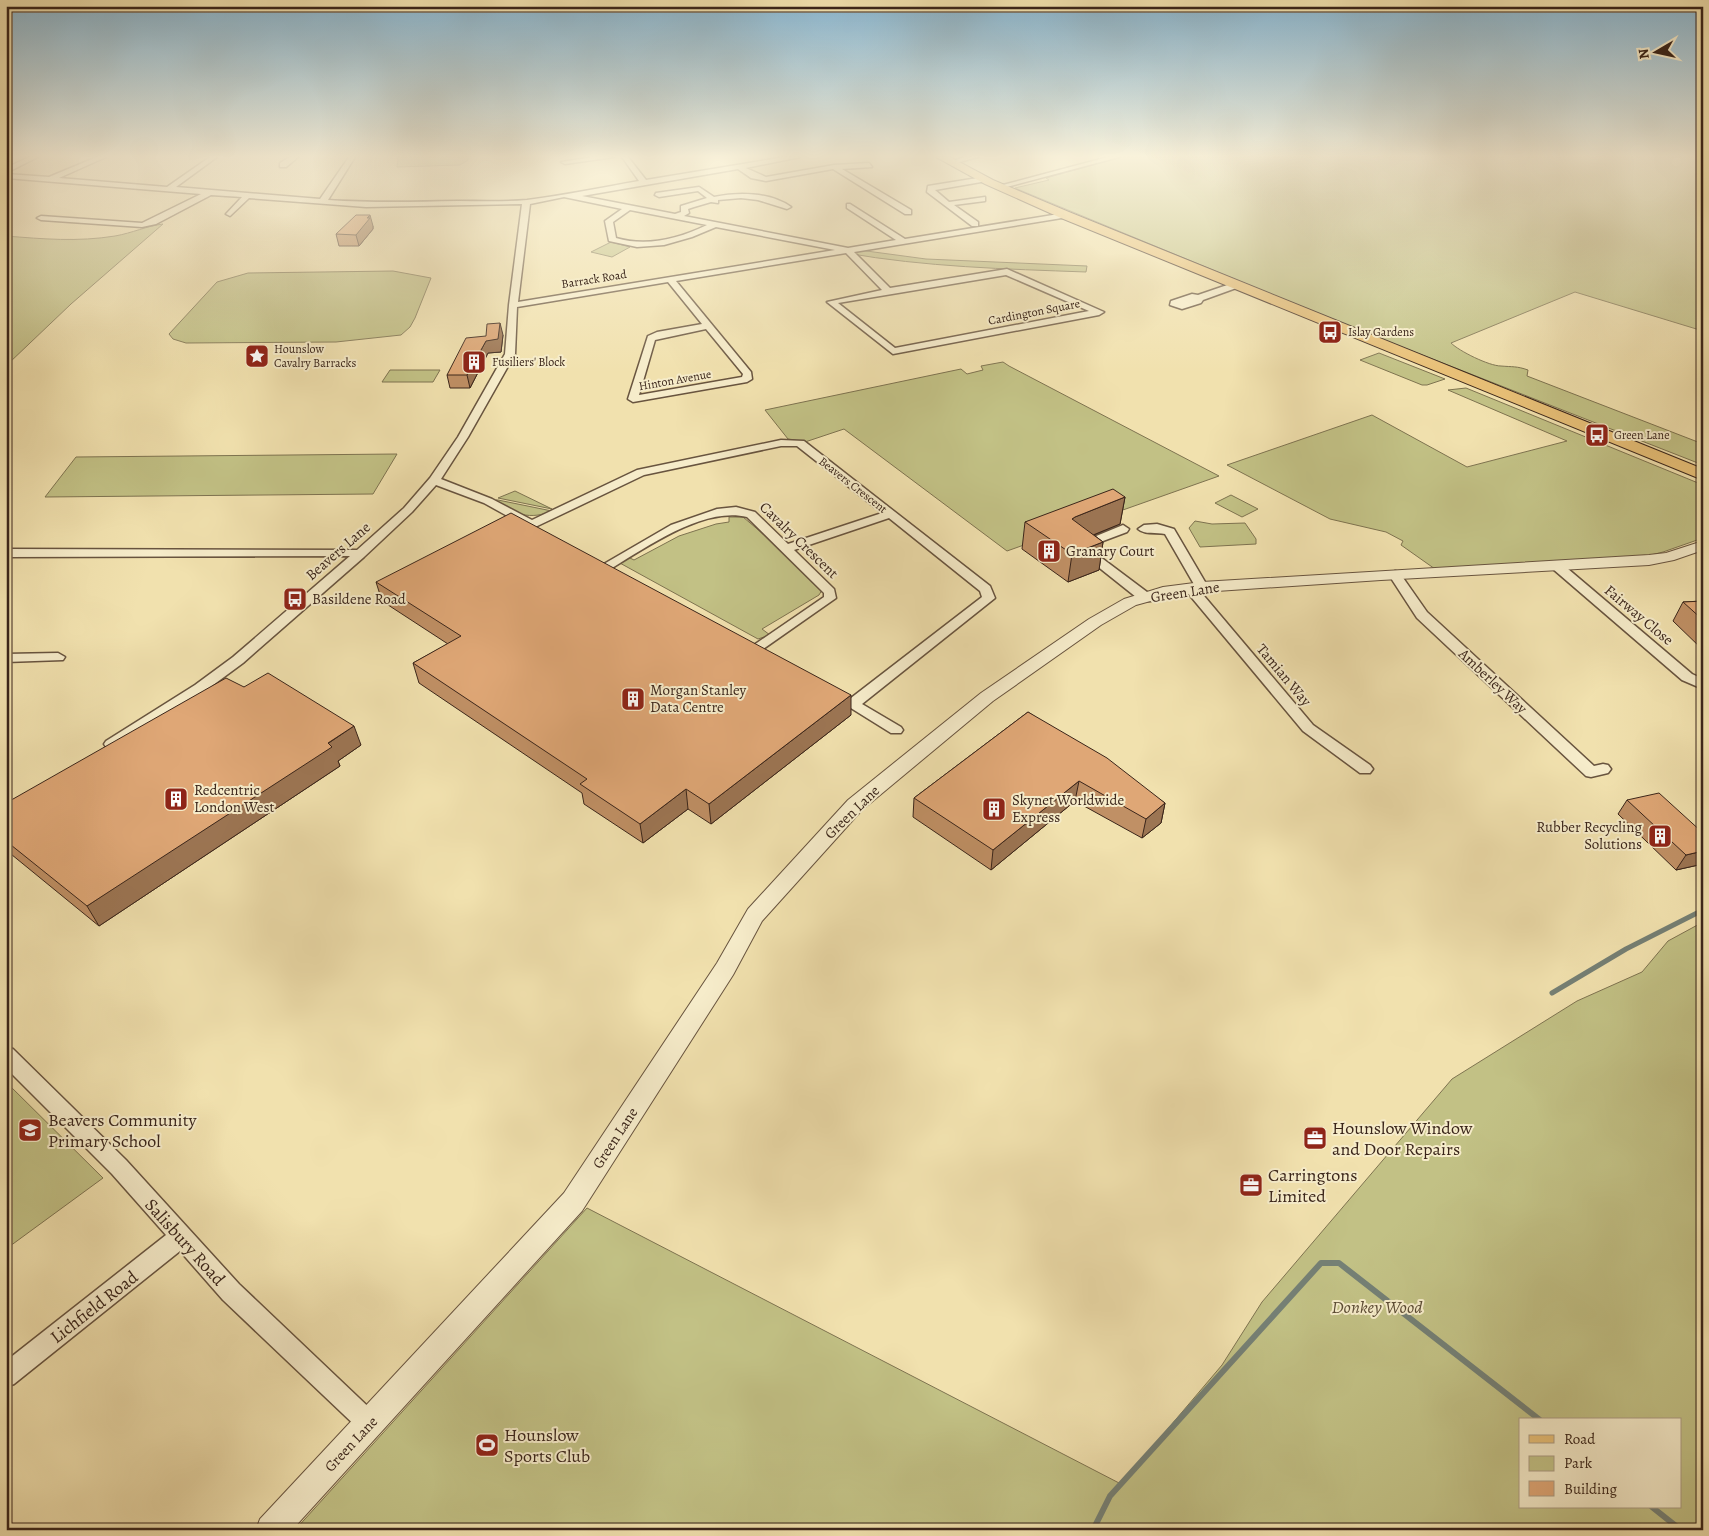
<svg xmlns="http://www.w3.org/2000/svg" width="1709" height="1536" viewBox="0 0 1709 1536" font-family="Alegreya,serif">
  <rect width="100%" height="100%" fill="#f1e1ae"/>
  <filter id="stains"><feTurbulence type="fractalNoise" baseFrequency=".004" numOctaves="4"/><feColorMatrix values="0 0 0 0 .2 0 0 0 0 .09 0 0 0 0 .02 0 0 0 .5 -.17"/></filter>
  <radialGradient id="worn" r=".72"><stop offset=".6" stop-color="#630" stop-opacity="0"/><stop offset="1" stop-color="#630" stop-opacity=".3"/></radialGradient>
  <g fill="#c2c185" stroke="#7e7350" fill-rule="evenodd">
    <polygon points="398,157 468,157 468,160 460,165 397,167"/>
    <path d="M 1122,157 L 1703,157 L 1703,331 L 1575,292 L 1451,343 C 1459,351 1489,366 1501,366 C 1512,367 1517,366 1528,370 L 1527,376 L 1703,444 L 1703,465 L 1343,324 L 1015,188 L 1049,180 L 1046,178 Z"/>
    <path d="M 163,224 L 71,304 L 9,363 L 6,363 L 6,236 C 43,239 78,242 115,236 C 132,233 147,226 163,224 Z"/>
    <polygon points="611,242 630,247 612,257 591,252"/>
    <path d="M 859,250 L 926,259 L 1087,266 L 1086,272 C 1005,269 925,267 846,253 Z"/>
    <polygon points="393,271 431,278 415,318 410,327 401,335 336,342 186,343 173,339 169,334 217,282 248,273"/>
    <polygon points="1379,353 1445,379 1427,385 1422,385 1360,360"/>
    <polygon points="1003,362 1009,366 1219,476 1007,551 844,429 805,442 788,439 765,410 961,369 967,374 983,370 981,366"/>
    <polygon points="390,370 440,370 433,382 382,382"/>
    <polygon points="1466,388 1703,485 1703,538 1663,552 1635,559 1435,569 1401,545 1403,541 1386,532 1330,519 1227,465 1372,415 1467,467 1567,441 1448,390"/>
    <polygon points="397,454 373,494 45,497 76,457"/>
    <polygon points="515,491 552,509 498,498"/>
    <polygon points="1231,495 1258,509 1242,517 1215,503"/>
    <path d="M 496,500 L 498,500 L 552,511 C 532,520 511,515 496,500 Z"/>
    <polygon points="729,517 743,517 781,549 822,590 819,595 762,629 770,635 758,639 618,562 626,556 634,560 679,536 716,524 729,522"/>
    <polygon points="1195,521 1212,524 1245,523 1256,539 1256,544 1200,547 1189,528"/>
    <path d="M 1703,922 L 1703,1530 L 295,1530 L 587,1208 L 1121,1484 L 1222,1365 L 1262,1302 L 1452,1079 L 1577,1001 L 1642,972 L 1668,941 ZM 1520,1420 L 1680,1420 L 1680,1507 L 1520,1507 Z"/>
    <polygon points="6,1082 103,1178 6,1249"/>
  </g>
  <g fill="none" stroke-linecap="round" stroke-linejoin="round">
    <polyline stroke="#758075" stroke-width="5" points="1552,993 1626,949 1703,910"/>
    <g stroke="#758075" stroke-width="6">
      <polyline points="1652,1507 1681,1530"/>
      <polyline points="1093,1530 1110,1496 1321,1263 1339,1263 1540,1420"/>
    </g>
    <g stroke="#68543f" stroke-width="3">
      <g id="minor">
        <polygon points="29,157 38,157 6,173 6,168"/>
        <path d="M 97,157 L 106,157 L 59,178 L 167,187 L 210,157 L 217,157 L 176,187 L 320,199 L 349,157 L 355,157 L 328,200 C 371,203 414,202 458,201 C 480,201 504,202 527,200 C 565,195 600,188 639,181 L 622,157 L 628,157 L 646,180 L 785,157 L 800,157 L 746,168 L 766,177 L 834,165 L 869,163 L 872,167 L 842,169 L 911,210 L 911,214 L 905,214 L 833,169 L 766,181 L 751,178 L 738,169 L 582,196 L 675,214 L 681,212 L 681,206 L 707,198 L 698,191 L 659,197 L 655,195 L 656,193 L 699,187 L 714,197 C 738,192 770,192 791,207 L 787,209 L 758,200 L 741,198 L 718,200 L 718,203 L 711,202 L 694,207 L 688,209 L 689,213 L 684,216 L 848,248 L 896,240 L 847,208 L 847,204 L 850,204 L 905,239 L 1065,213 L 1068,213 L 1068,217 L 854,252 L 890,288 L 1007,269 L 1104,312 L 1099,315 L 893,354 L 827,302 L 882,290 L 846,253 L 676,281 L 751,372 L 752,379 L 747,382 L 633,402 L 628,399 L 648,336 L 657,332 L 702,324 L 668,282 L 517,307 L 515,354 L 468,437 L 441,479 L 492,499 L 532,520 L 637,470 L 781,440 L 804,441 L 990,586 L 995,598 L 862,704 L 901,727 L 903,730 L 901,733 L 891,733 L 838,700 L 845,695 L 851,698 L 982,597 L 980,591 L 889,518 L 794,550 L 834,589 L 836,598 L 756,654 L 751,653 L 749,650 L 751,647 L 824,597 L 824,593 L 747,517 C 703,506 644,549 607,571 L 603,572 L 597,568 L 671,525 L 717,509 L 736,507 L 755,512 L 788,544 L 882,513 L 797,446 L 781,446 L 644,475 L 531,529 L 484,503 L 436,485 L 412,512 L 364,557 L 243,663 L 205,691 L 111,749 L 106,747 L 104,744 L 106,741 L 195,685 L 233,657 L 350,556 L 6,557 L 6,549 L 357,550 L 404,508 L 430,478 L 458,437 L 505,354 L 509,305 L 522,204 L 366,207 L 249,198 L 230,216 L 226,214 L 242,197 L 211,195 L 156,224 L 142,227 L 41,220 L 37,218 L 41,216 L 142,223 L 201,194 L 6,178 L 6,174 L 49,177 ZM 564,197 L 622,209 L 605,221 L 609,241 L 637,247 L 664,245 L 692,237 L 716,227 L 835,250 L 518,302 L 530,204 ZM 630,210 L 707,225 C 678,239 647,247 616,238 L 613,222 ZM 1006,275 L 1089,311 L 895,348 L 838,303 ZM 706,329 L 743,374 L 742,377 L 639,395 L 655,340 Z"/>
        <polygon points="290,157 298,157 286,167 280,167 280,163"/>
        <polygon points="594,157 614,157 565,164 561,162"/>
        <polygon points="966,157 978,157 952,164 948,162"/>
        <polygon points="1108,157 1119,157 1003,188 999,186"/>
        <polygon points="984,177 988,179 987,181 935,190 949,202 985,197 985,201 954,205 978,222 978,226 972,226 927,192 928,186"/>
        <polygon points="1236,282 1239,283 1239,287 1203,300 1201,303 1182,309 1170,305 1171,301 1192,294 1198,295"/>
        <path d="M 1157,524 L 1174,529 L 1208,587 L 1206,590 L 1199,590 L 1313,725 L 1370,765 L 1373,769 L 1370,773 L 1360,773 L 1303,731 L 1187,592 L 1185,589 L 1187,586 L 1195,586 L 1165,534 C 1157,532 1144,535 1138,529 L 1144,525 Z"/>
        <polygon points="1123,525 1129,529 1127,532 1087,547 1151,595 1152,598 1151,601 1141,601 1072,546"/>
        <polygon points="1557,562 1561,563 1692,674 1703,679 1703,689 1682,680 1553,569 1551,566"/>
        <polygon points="1395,571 1399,572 1427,612 1594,766 1603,764 1608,765 1611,769 1608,773 1591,777 1586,776 1417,618 1389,575"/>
        <polygon points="58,653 65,657 63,660 6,662 6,654"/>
        <polygon points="6,1047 13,1049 126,1160 239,1284 378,1416 382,1424 378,1432 370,1436 362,1432 223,1300 180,1251 14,1384 6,1387 6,1361 166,1235 112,1174 6,1068"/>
      </g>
    </g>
    <g stroke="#68543f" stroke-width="2">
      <polygon id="tertiary" points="1703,541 1703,550 1674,560 1649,565 1381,580 1202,592 1165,597 1136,605 1101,625 993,701 862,810 762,921 733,975 582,1211 292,1530 256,1530 260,1519 564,1193 717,963 748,909 848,800 981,693 1089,619 1124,599 1163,587 1202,582 1649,555 1666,553"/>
    </g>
    <g stroke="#3a251a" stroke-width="2">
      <polygon id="primary" points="936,157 950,157 993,180 1069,212 1703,469 1703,480 1061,218 985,184"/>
    </g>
    <use href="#minor" fill="#f6ecca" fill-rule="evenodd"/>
    <use href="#tertiary" fill="#f6ecca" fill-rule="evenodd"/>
    <use href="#primary" fill="#e8c077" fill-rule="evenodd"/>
  </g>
  <g fill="#c09065" stroke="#3a251a">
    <polygon points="373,226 373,229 359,246 339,246 336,234"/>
    <polygon points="503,335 501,352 488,353 470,388 450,388 447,375"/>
    <polygon points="1125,497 1120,524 1094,535 1103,542 1099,570 1068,582 1022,549 1025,522"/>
    <polygon points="376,582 851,715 711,824 688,809 643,843 584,804 582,793 419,683 413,663 448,644 382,601"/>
    <polygon points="1703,601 1703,650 1673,621 1683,602"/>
    <polygon points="244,687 361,745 338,761 340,766 99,926 6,850 6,803"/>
    <polygon points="1028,712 1165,803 1161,823 1142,838 1075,801 991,870 913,817 914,798"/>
    <polygon points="1627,800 1703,833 1703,864 1676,870 1618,814"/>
  </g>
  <g fill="#9c7553" stroke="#3a251a">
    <polygon points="370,215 373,226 373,229 359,246 356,235"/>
    <polygon points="500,323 503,335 501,352 488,353 470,388 467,375 486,341"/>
    <polygon points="1125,497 1120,524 1071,544 1072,519 1075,517"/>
    <polygon points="1103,542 1099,570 1068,582 1072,554"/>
    <polygon points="851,695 851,715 711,824 709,804"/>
    <polygon points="354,726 361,745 338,761 340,766 99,926 87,906"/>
    <polygon points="1079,781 1075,801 991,870 993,850"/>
    <polygon points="686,789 688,809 643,843 640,824"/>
    <polygon points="1165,803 1161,823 1142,838 1146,819"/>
    <polygon points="1703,851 1703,864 1676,870 1686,855"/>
  </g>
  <g fill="#dfa776" stroke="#3a251a">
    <polygon points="356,215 370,215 367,218 370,218 356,235 336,234"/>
    <polygon points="500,323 498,339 486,341 467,375 447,375 466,338 486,336 487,324"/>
    <polygon points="1113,489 1125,497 1075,517 1072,519 1103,542 1072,554 1025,522"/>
    <polygon points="511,513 851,695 709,804 686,789 640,824 580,784 587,779 413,663 461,636 376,582"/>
    <polygon points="1703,601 1703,620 1683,602"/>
    <polygon points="268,673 354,726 328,743 332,747 87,906 6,841 6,803 226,678 244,687"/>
    <polygon points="1028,712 1107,758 1165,803 1146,819 1079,781 993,850 914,798"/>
    <polygon points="1659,793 1703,833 1703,851 1686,855 1627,800"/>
  </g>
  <linearGradient id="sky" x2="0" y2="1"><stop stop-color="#89b7d2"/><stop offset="0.42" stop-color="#f9f2db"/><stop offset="1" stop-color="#f9f2db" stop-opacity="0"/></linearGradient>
  <rect width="1709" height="372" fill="url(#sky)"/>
  <defs>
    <g id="bus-square" transform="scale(1.25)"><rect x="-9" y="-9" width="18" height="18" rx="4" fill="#8f2418" stroke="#f6ecca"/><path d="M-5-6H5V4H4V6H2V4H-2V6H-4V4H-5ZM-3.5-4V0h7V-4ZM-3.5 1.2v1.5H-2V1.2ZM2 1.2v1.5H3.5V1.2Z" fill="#fff"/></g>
    <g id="sight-square" transform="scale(1.25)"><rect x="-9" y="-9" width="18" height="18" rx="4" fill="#8f2418" stroke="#f6ecca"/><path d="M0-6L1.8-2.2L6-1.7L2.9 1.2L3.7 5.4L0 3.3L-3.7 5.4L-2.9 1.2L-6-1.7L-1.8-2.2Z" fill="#fff"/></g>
    <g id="building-square" transform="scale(1.25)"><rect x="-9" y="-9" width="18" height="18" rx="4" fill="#8f2418" stroke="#f6ecca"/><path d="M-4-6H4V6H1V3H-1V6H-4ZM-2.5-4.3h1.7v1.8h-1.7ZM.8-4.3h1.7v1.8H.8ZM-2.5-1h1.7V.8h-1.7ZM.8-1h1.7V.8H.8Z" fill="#fff"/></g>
    <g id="school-square" transform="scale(1.25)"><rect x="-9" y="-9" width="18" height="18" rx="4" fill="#8f2418" stroke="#f6ecca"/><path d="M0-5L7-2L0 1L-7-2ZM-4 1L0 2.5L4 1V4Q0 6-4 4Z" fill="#fff"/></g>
    <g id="office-square" transform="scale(1.25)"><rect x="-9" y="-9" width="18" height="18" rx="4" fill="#8f2418" stroke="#f6ecca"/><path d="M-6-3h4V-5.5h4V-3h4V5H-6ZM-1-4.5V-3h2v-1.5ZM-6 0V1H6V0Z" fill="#fff"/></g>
    <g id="stadium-square" transform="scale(1.25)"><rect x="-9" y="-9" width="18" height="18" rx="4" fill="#8f2418" stroke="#f6ecca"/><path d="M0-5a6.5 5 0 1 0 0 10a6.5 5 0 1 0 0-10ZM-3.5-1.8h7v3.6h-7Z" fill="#fff"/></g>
  </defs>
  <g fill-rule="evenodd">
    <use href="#bus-square" x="1330" y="332"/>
    <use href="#sight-square" x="257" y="356"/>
    <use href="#building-square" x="474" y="362"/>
    <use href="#bus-square" x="1597" y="435"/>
    <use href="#building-square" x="1049" y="551"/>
    <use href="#bus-square" x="295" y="599"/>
    <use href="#building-square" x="633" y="699"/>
    <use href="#building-square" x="176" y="799"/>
    <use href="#building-square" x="994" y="809"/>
    <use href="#building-square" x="1660" y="836"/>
    <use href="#school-square" x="30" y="1130"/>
    <use href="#office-square" x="1315" y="1138"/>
    <use href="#office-square" x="1251" y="1185"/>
    <use href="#stadium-square" x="487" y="1445"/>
  </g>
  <g text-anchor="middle" stroke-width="4" stroke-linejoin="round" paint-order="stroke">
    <g font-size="12" fill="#3a251a" stroke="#f6ecca">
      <text transform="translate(594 279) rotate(-9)" y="4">Barrack Road</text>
      <text transform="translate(1034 312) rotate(-11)" y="4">Cardington Square</text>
      <text transform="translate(675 380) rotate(-10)" y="4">Hinton Avenue</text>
      <text transform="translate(853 485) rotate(38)" y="4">Beavers Crescent</text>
    </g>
    <g font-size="12" fill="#3a251a" stroke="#f6ecca" text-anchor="start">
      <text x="1348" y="336">Islay Gardens</text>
      <text x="274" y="353">Hounslow<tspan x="274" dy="14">Cavalry Barracks</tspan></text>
      <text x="492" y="366">Fusiliers' Block</text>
      <text x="1614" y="439">Green Lane</text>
    </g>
    <g font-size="15" fill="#3a251a" stroke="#f6ecca">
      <text transform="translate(799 540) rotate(44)" y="5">Cavalry Crescent</text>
      <text transform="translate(338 551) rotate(-41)" y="5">Beavers Lane</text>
      <text transform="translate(1185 592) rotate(-9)" y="5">Green Lane</text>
      <text transform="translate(1639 615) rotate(40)" y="5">Fairway Close</text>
      <text transform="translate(1284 675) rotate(50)" y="5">Tamian Way</text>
      <text transform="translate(1493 681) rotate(43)" y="5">Amberley Way</text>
      <text transform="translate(852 812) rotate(-44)" y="5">Green Lane</text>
      <text transform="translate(615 1138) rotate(-57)" y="5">Green Lane</text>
      <text transform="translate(351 1444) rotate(-47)" y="5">Green Lane</text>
    </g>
    <g font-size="15" fill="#3a251a" stroke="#f6ecca" text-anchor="start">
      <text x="1066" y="556">Granary Court</text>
      <text x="312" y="604">Basildene Road</text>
      <text x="650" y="695">Morgan Stanley<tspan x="650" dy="17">Data Centre</tspan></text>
      <text x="194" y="795">Redcentric<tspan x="194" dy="17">London West</tspan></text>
      <text x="1012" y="805">Skynet Worldwide<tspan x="1012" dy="17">Express</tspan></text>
      <text x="1642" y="832" text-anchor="end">Rubber Recycling<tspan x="1642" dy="17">Solutions</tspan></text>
    </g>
    <g font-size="18" fill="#3a251a" stroke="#f6ecca" text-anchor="start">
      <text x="48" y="1126">Beavers Community<tspan x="48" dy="21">Primary School</tspan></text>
      <text x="1332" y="1134">Hounslow Window<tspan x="1332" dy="21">and Door Repairs</tspan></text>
      <text x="1268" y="1181">Carringtons<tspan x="1268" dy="21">Limited</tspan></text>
      <text x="504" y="1441">Hounslow<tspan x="504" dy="21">Sports Club</tspan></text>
    </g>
    <g font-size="18" fill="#3a251a" stroke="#f6ecca">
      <text transform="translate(185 1242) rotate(48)" y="6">Salisbury Road</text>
      <text transform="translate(94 1307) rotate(-38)" y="6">Lichfield Road</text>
    </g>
    <g font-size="18" font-style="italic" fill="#5c4c35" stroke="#f6ecca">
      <text x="1377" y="1313">Donkey Wood</text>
    </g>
  </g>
  <rect width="1709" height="1536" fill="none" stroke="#f1e1ae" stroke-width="25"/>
  <rect x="8" y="8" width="1694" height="1521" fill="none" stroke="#3a251a" stroke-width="2.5"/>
  <rect x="12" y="12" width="1684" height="1511" fill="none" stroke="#3a251a"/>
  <rect x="1519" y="1418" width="162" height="90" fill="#f6ecca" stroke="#ab9c84"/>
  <rect x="1529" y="1435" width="25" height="8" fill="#e8c077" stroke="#ab9c84"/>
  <text x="1564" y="1444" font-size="15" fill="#3a251a">Road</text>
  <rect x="1529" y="1456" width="25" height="15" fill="#c2c185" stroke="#ab9c84"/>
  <text x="1564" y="1468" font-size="15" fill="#3a251a">Park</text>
  <rect x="1529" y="1481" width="25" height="15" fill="#dfa776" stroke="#ab9c84"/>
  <text x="1564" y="1494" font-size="15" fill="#3a251a">Building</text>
  <g transform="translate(1656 52) rotate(261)" stroke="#f6ecca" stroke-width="4" paint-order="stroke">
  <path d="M0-4L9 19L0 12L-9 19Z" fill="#3a251a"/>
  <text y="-8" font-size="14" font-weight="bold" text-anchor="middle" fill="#3a251a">N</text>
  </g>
  <rect width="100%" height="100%" filter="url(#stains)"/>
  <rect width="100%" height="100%" fill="url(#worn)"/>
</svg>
